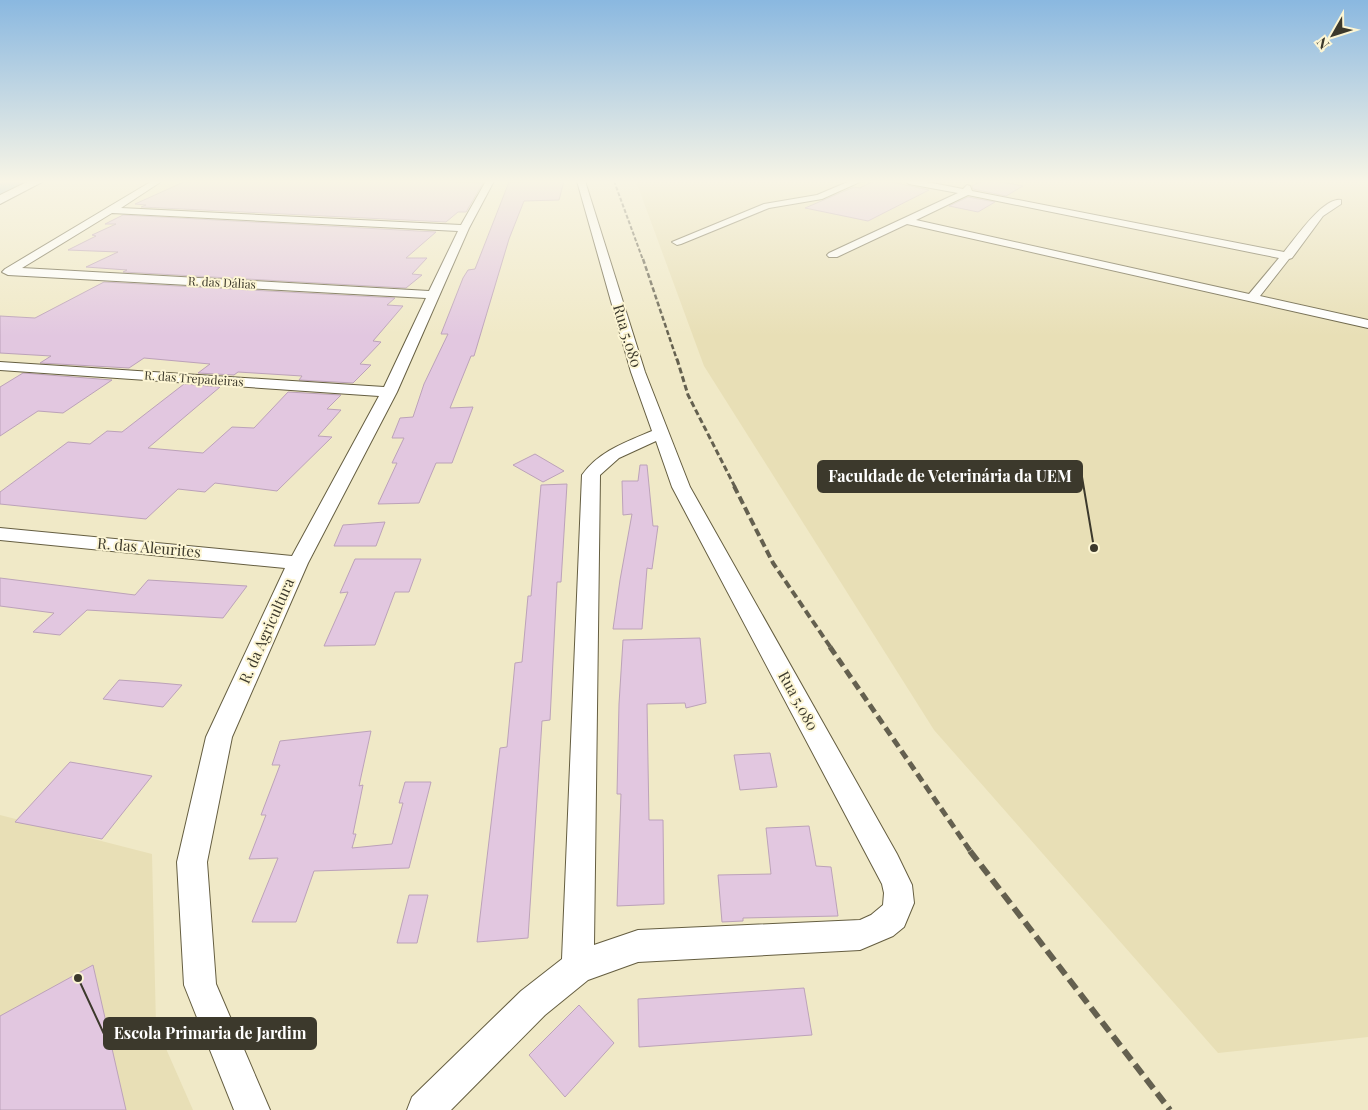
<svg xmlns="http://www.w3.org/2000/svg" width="1368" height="1110" viewBox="0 0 1368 1110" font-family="'Playfair Display',serif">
  <rect width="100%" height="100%" fill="#f0e9c7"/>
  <g fill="#e8dfb6">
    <polygon points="636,181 1368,181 1368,1037 1218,1053 934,730 704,366"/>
    <polygon points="0,815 152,854 156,1026 193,1110 0,1110"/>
  </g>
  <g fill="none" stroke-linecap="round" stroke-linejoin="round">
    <polygon fill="#9ebdd3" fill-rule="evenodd" points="5,181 30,181 27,185 0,197 0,183"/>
  </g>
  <g fill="#e2c7e0" stroke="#bca2b9">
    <polygon points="186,181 438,181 483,183 466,212 458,212 446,222 141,207 146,205 135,204"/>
    <polygon points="564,181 559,200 524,201 509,239 474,356 471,356 450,408 473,407 452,463 436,463 419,503 378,504 397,463 392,463 404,438 392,438 400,418 413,417 424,384 448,334 441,334 463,278 468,270 475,269 509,182"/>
    <polygon points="874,181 887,181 929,190 868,221 805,208 854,187 860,188"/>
    <polygon points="982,181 996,181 1023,186 1006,196 973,189 972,186"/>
    <polygon points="968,197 995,202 978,212 949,206"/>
    <polygon points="123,215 436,232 406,258 427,258 412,274 422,275 406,288 123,272 127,270 86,267 118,252 68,250 96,236 92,235 116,224 105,224"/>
    <polygon points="104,282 395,298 387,305 403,306 373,341 381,342 360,364 371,365 353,383 299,380 302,376 238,372 234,375 198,373 210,364 144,358 129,368 40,363 51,356 0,353 0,316 35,318"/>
    <polygon points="23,373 112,380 63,413 38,411 0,436 0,387"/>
    <polygon points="184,384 220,387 148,448 203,453 232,427 254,428 288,392 341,395 327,409 341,410 318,436 332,437 277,491 215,483 205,492 178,489 146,519 0,504 0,492 68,442 90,444 107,431 122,432"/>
    <polygon points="535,454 564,471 543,482 513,465"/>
    <polygon points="640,465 647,465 653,526 658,526 652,569 647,568 642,629 613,629 620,580 632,514 623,515 622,481 638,481"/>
    <polygon points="567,484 561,582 557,582 550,720 542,721 528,938 477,942 500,748 507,747 515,663 522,662 528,596 531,596 541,485"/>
    <polygon points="385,522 376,546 334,546 343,525"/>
    <polygon points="355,559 421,559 409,592 395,592 375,645 324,646 348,592 340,593"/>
    <polygon points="0,578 135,595 148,580 247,586 223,618 87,610 60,635 33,632 54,613 0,606"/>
    <polygon points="700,638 706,703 686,708 685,703 647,704 649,820 663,820 664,904 617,906 621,794 617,794 619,704 623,640"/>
    <polygon points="119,680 160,683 182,685 163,707 103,699"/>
    <polygon points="371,731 359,786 363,785 353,834 356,834 352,848 392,844 403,803 399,803 405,782 431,782 409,868 314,871 296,922 252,922 278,858 249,859 266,815 261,815 280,765 272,765 280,741"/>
    <polygon points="770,753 777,787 740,790 734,755"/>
    <polygon points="70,762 152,776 102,839 15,822"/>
    <polygon points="809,826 816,866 831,867 838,916 743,918 743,921 722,922 718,875 771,874 766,828"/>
    <polygon points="409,895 428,895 417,943 397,943"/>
    <polygon points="93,965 126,1110 0,1110 0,1016"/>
    <polygon points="804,988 812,1035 639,1047 638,999"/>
    <polygon points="579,1005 614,1043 565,1097 529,1055"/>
  </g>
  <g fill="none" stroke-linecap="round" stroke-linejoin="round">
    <g stroke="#655e41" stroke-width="2">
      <g id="street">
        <path d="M 152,181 L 162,181 L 121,208 L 461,225 L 486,181 L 494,181 L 469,228 L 397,392 L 308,563 L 232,737 L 207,862 L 216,984 L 270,1110 L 234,1110 L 184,985 L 177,862 L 206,737 L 285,568 L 0,540 L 0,528 L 292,556 L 379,396 L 0,370 L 0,362 L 384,387 L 426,298 L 8,275 L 2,272 L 5,269 ZM 112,213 L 458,231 L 429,291 L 22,268 Z"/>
        <path d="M 577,181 L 585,181 L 645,372 L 690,487 L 897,854 L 912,885 L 914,903 L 904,927 L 893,936 L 860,950 L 638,962 L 588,980 L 545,1015 L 451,1110 L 407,1110 L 412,1097 L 521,991 L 562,959 L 582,475 C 599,451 626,442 652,431 L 631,372 ZM 656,441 L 672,487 L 882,884 L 884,893 L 883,905 L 871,915 L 860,920 L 638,930 L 594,945 L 600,475 L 619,458 Z"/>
        <polygon points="850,181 862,181 822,199 769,208 681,244 677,245 672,242 764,204 817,195"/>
        <path d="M 905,181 L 922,181 L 963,189 L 967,185 L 970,186 L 972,191 L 1284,252 C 1295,239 1323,197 1341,200 L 1341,204 L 1323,216 L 1292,258 L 1289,259 L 1260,296 L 1368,320 L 1368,328 L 907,224 L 837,257 L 829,257 L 827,255 L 829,253 L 958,193 L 909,184 ZM 968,195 L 1279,258 L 1249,294 L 916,220 Z"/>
      </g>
    </g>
    <g stroke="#655e41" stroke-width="2">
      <polygon id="primary" points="29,181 44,181 0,204 0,195"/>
    </g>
    <use href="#street" fill="#fff" fill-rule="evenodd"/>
    <use href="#primary" fill="#fff" fill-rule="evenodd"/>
    <polyline stroke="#64604f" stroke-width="2" stroke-dasharray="4 2" stroke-linecap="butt" points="614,181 643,260"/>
    <polyline stroke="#64604f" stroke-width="2.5" stroke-dasharray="5 2.5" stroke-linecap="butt" points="643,259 677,360"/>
    <polyline stroke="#64604f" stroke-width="3" stroke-dasharray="6 3" stroke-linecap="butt" points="677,359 688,395 735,487"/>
    <polyline stroke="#64604f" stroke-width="4" stroke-dasharray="8 4" stroke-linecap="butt" points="734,486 773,563 831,648"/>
    <polyline stroke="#64604f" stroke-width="5" stroke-dasharray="9 5" stroke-linecap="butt" points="830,647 971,852"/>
    <polyline stroke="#64604f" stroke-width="6" stroke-dasharray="12 6" stroke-linecap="butt" points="970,851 1170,1110"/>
  </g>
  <linearGradient id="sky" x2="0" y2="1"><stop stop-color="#8ab8e0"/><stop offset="0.54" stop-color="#f8f5e6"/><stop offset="1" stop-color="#f8f5e6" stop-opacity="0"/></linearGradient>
  <rect width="1368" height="336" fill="url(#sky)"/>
  <g text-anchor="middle" stroke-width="4" stroke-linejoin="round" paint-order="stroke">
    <g font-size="12" fill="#3c392c" stroke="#fdf6d4">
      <text transform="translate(222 283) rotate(3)" y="4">R. das Dálias</text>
      <text transform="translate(194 379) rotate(4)" y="4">R. das Trepadeiras</text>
    </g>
    <g font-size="15" fill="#3c392c" stroke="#fdf6d4">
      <text transform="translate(627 336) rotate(73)" y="5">Rua 5.080</text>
      <text transform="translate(149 548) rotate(5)" y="5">R. das Aleurites</text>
      <text transform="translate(267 631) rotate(-66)" y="5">R. da Agricultura</text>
      <text transform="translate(798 701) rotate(61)" y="5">Rua 5.080</text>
    </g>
  </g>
  <path fill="none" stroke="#3c392c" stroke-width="2" d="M1094 548L1082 477M78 978L104 1034"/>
  <g fill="#3c392c" stroke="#fdf6d4" stroke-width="2">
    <circle cx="1094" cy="548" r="5"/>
    <circle cx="78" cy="978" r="5"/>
  </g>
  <g fill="#3c392c" stroke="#3c392c" stroke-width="2">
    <rect x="818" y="461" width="264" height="31" rx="5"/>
    <rect x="104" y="1018" width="212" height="31" rx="5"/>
  </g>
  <g font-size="16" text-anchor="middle" font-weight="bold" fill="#fff">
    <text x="950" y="482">Faculdade de Veterinária da UEM</text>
    <text x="210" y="1039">Escola Primaria de Jardim</text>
  </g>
  <g transform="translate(1333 35) rotate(231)" stroke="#fdf6d4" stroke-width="4" paint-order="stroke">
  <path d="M0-4L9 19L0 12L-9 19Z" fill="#3c392c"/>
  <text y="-8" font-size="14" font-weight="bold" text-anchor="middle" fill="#3c392c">N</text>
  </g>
</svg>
